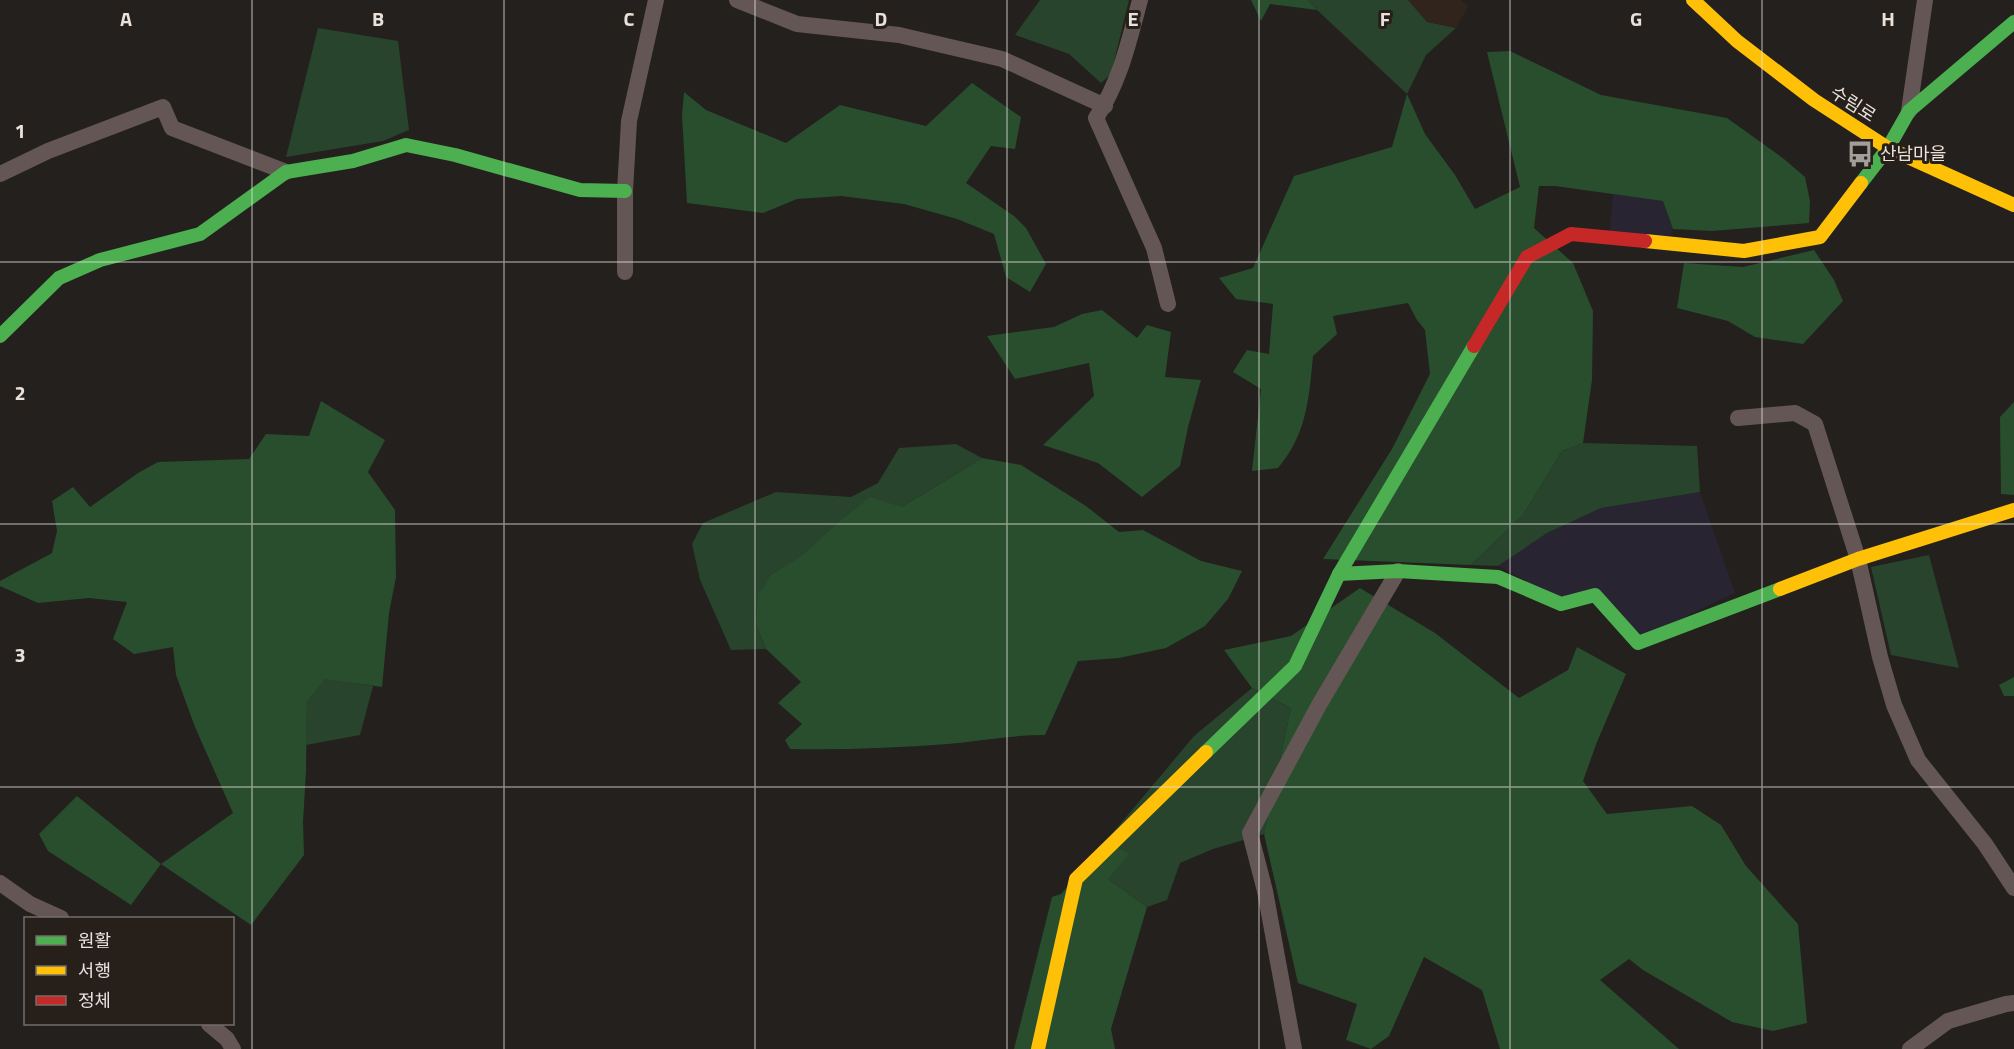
<svg xmlns="http://www.w3.org/2000/svg" width="2014" height="1049" viewBox="0 0 2014 1049" font-family="'Titillium Web','Noto Sans KR',sans-serif">
  <rect width="100%" height="100%" fill="#23201d"/>
  <g fill="#282432">
    <polygon points="1613,194 1663,201 1673,229 1669,238 1610,232"/>
    <polygon points="1700,492 1735,593 1640,638 1593,589 1558,599 1498,566 1547,533 1601,508"/>
  </g>
  <polygon fill="#30241c" points="1408,0 1461,0 1468,7 1456,28 1427,22"/>
  <g fill="#28442c">
    <polygon points="1040,0 1129,0 1111,74 1101,83 1069,54 1015,35"/>
    <polygon points="1308,0 1408,0 1427,22 1456,28 1426,55 1407,94 1317,10"/>
    <polygon points="318,28 398,41 409,130 383,141 286,157"/>
    <polygon points="1583,443 1697,446 1700,492 1601,508 1547,533 1498,566 1471,565 1523,515 1562,451"/>
    <polygon points="956,444 982,458 902,507 836,524 803,556 769,576 756,624 766,649 731,650 700,580 692,544 703,523 776,492 851,497 878,483 899,448"/>
    <polygon points="1929,555 1959,668 1891,655 1871,567"/>
    <polygon points="325,678 373,686 360,735 306,745 307,702"/>
    <polygon points="1252,688 1291,708 1264,834 1213,849 1180,863 1167,900 1147,907 1108,879 1106,841 1194,736"/>
  </g>
  <g fill="#284e2d">
    <polygon points="1251,0 1308,0 1317,10 1270,4 1261,21"/>
    <path d="M 1510,51 L 1601,95 L 1727,118 L 1784,159 L 1805,177 L 1810,201 L 1809,223 L 1712,231 L 1673,229 L 1663,201 L 1555,186 L 1539,186 L 1534,228 L 1573,263 L 1593,311 L 1592,380 L 1583,443 L 1562,451 L 1523,515 L 1471,565 L 1323,559 L 1392,449 L 1430,374 L 1425,330 L 1417,320 L 1408,303 L 1333,316 L 1337,334 L 1313,356 C 1309,398 1307,434 1278,468 L 1252,471 L 1261,389 L 1233,372 L 1247,350 L 1269,354 L 1273,304 L 1236,299 L 1219,278 L 1253,268 L 1294,176 L 1392,147 L 1407,94 L 1425,134 L 1455,175 L 1475,209 L 1520,187 L 1487,52 Z"/>
    <polygon points="972,83 1021,117 1015,149 991,146 966,183 1014,216 1026,228 1046,264 1030,292 1006,277 994,234 957,219 904,204 841,196 797,199 763,213 687,203 682,115 684,92 706,110 786,143 840,105 926,126"/>
    <polygon points="1814,250 1834,280 1843,301 1803,344 1755,337 1728,321 1677,308 1684,263 1743,267"/>
    <polygon points="1102,310 1137,338 1147,325 1171,332 1165,377 1201,380 1188,427 1180,466 1142,497 1098,463 1043,445 1094,396 1089,363 1015,379 987,336 1054,327 1082,314"/>
    <polygon points="321,401 385,440 368,472 395,510 396,577 389,613 382,687 325,679 307,702 306,771 303,822 304,855 251,925 161,864 131,905 48,851 39,834 77,796 161,864 233,813 195,727 176,675 173,647 134,654 113,639 127,602 89,598 38,603 0,586 0,581 52,553 57,531 52,501 73,487 90,507 138,473 158,462 249,459 266,434 309,436"/>
    <polygon points="2014,402 2014,495 2001,494 2000,417"/>
    <path d="M 982,458 L 1021,465 L 1086,506 L 1119,532 L 1143,530 L 1201,561 L 1242,571 L 1228,599 L 1205,626 L 1166,648 L 1119,658 L 1078,661 L 1045,735 C 1012,735 980,741 948,744 C 896,748 843,750 790,749 L 785,740 L 802,724 L 778,703 L 801,682 L 766,649 L 756,624 L 758,593 L 765,587 L 769,576 L 803,555 L 836,524 L 870,497 L 902,507 Z"/>
    <polygon points="1360,588 1435,633 1519,698 1568,670 1577,647 1626,674 1597,742 1583,781 1607,814 1692,806 1721,825 1746,866 1798,924 1807,1023 1773,1031 1732,1022 1643,970 1629,959 1600,980 1679,1049 1500,1049 1482,990 1424,957 1389,1036 1371,1049 1346,1040 1357,1004 1298,983 1264,834 1291,708 1252,688 1224,650 1291,636"/>
    <polygon points="2014,677 2014,696 2004,696 1999,685"/>
    <polygon points="1106,841 1129,854 1108,879 1147,907 1111,1029 1115,1049 1014,1049 1052,897 1061,894"/>
  </g>
  <g fill="none" stroke-linecap="round" stroke-linejoin="round">
    <g stroke="#645655" stroke-width="16">
      <polyline points="737,0 797,24 899,35 1002,59 1105,106"/>
      <path d="M 1140,0 C 1129,41 1120,82 1096,118 L 1154,248 L 1168,304"/>
      <polyline points="1909,111 1925,0"/>
      <polyline points="0,174 48,151 163,107 172,128 286,172"/>
      <polyline points="625,272 625,191 629,121 656,0"/>
      <polyline points="1738,418 1795,413 1815,424 1858,559 1880,657 1894,705 1918,760 1985,844 2014,888"/>
      <polyline points="0,883 30,904 61,918"/>
      <polyline points="209,1024 227,1039 233,1049"/>
      <polyline points="1294,1049 1265,891 1250,833 1319,705 1398,571"/>
      <polyline points="1910,1049 1948,1021 2006,1004 2014,1003"/>
    </g>
    <g stroke="#4caf50" stroke-width="14">
      <polyline points="1861,183 1888,148 1909,111 2014,22"/>
      <polyline points="0,336 59,278 100,260 200,234 286,172 353,161 406,145 455,155 580,190 625,191"/>
      <polyline points="1339,574 1398,571 1498,577 1561,604 1595,595 1638,643 1780,589"/>
      <polyline points="1206,752 1295,666 1339,574 1474,346"/>
    </g>
    <g stroke="#ffc107" stroke-width="14">
      <polyline points="1693,0 1737,41 1814,100 1888,148 2014,205"/>
      <polyline points="1645,241 1744,251 1820,237 1861,183"/>
      <polyline points="1780,589 1858,559 2014,510"/>
      <polyline points="1038,1049 1076,879 1206,752"/>
    </g>
    <polyline stroke="#c62828" stroke-width="14" points="1474,346 1527,257 1571,234 1645,241"/>
  </g>
  <path fill="none" stroke="#e7e2de" stroke-width="1.5" stroke-opacity="0.55" d="M 252,0 L 252,1049M 504,0 L 504,1049M 755,0 L 755,1049M 1007,0 L 1007,1049M 1259,0 L 1259,1049M 1510,0 L 1510,1049M 1762,0 L 1762,1049M 0,262 L 2014,262M 0,524 L 2014,524M 0,787 L 2014,787"/>
  <defs>
    <g id="bus-bare" transform="scale(2.07)"><path d="M-5-6H5V4H4V6H2V4H-2V6H-4V4H-5ZM-3.5-4V0h7V-4ZM-3.5 1.2v1.5H-2V1.2ZM2 1.2v1.5H3.5V1.2Z" fill="#a29e9a" stroke="#261f1a" stroke-width="2.5" paint-order="stroke"/></g>
  </defs>
  <g fill-rule="evenodd">
    <use href="#bus-bare" x="1860" y="154"/>
  </g>
  <g text-anchor="middle" stroke-width="6" stroke-linejoin="round" paint-order="stroke">
    <g font-size="18" fill="#e7e2de" stroke="#261f1a">
      <text transform="translate(1853 104) rotate(33)" y="6">수림로</text>
    </g>
    <g font-size="18" fill="#e7e2de" stroke="#261f1a" text-anchor="start">
      <text x="1880" y="160">산남마을</text>
    </g>
  </g>
  <g font-size="20" text-anchor="middle" font-weight="bold" fill="#e7e2de" stroke="#261f1a" stroke-width="6" stroke-linejoin="round" paint-order="stroke">
    <text x="126" y="26">A</text>
    <text x="378" y="26">B</text>
    <text x="629" y="26">C</text>
    <text x="881" y="26">D</text>
    <text x="1133" y="26">E</text>
    <text x="1385" y="26">F</text>
    <text x="1636" y="26">G</text>
    <text x="1888" y="26">H</text>
    <text x="20" y="138">1</text>
    <text x="20" y="400">2</text>
    <text x="20" y="662">3</text>
  </g>
  <rect x="24" y="917" width="210" height="108" fill="#261f1a" stroke="#736d68" stroke-width="1.5"/>
  <rect x="36" y="936" width="30" height="9" fill="#4caf50" stroke="#736d68" stroke-width="1.5"/>
  <text x="78" y="947" font-size="18" fill="#e7e2de">원활</text>
  <rect x="36" y="966" width="30" height="9" fill="#ffc107" stroke="#736d68" stroke-width="1.5"/>
  <text x="78" y="977" font-size="18" fill="#e7e2de">서행</text>
  <rect x="36" y="996" width="30" height="9" fill="#c62828" stroke="#736d68" stroke-width="1.5"/>
  <text x="78" y="1007" font-size="18" fill="#e7e2de">정체</text>
</svg>
